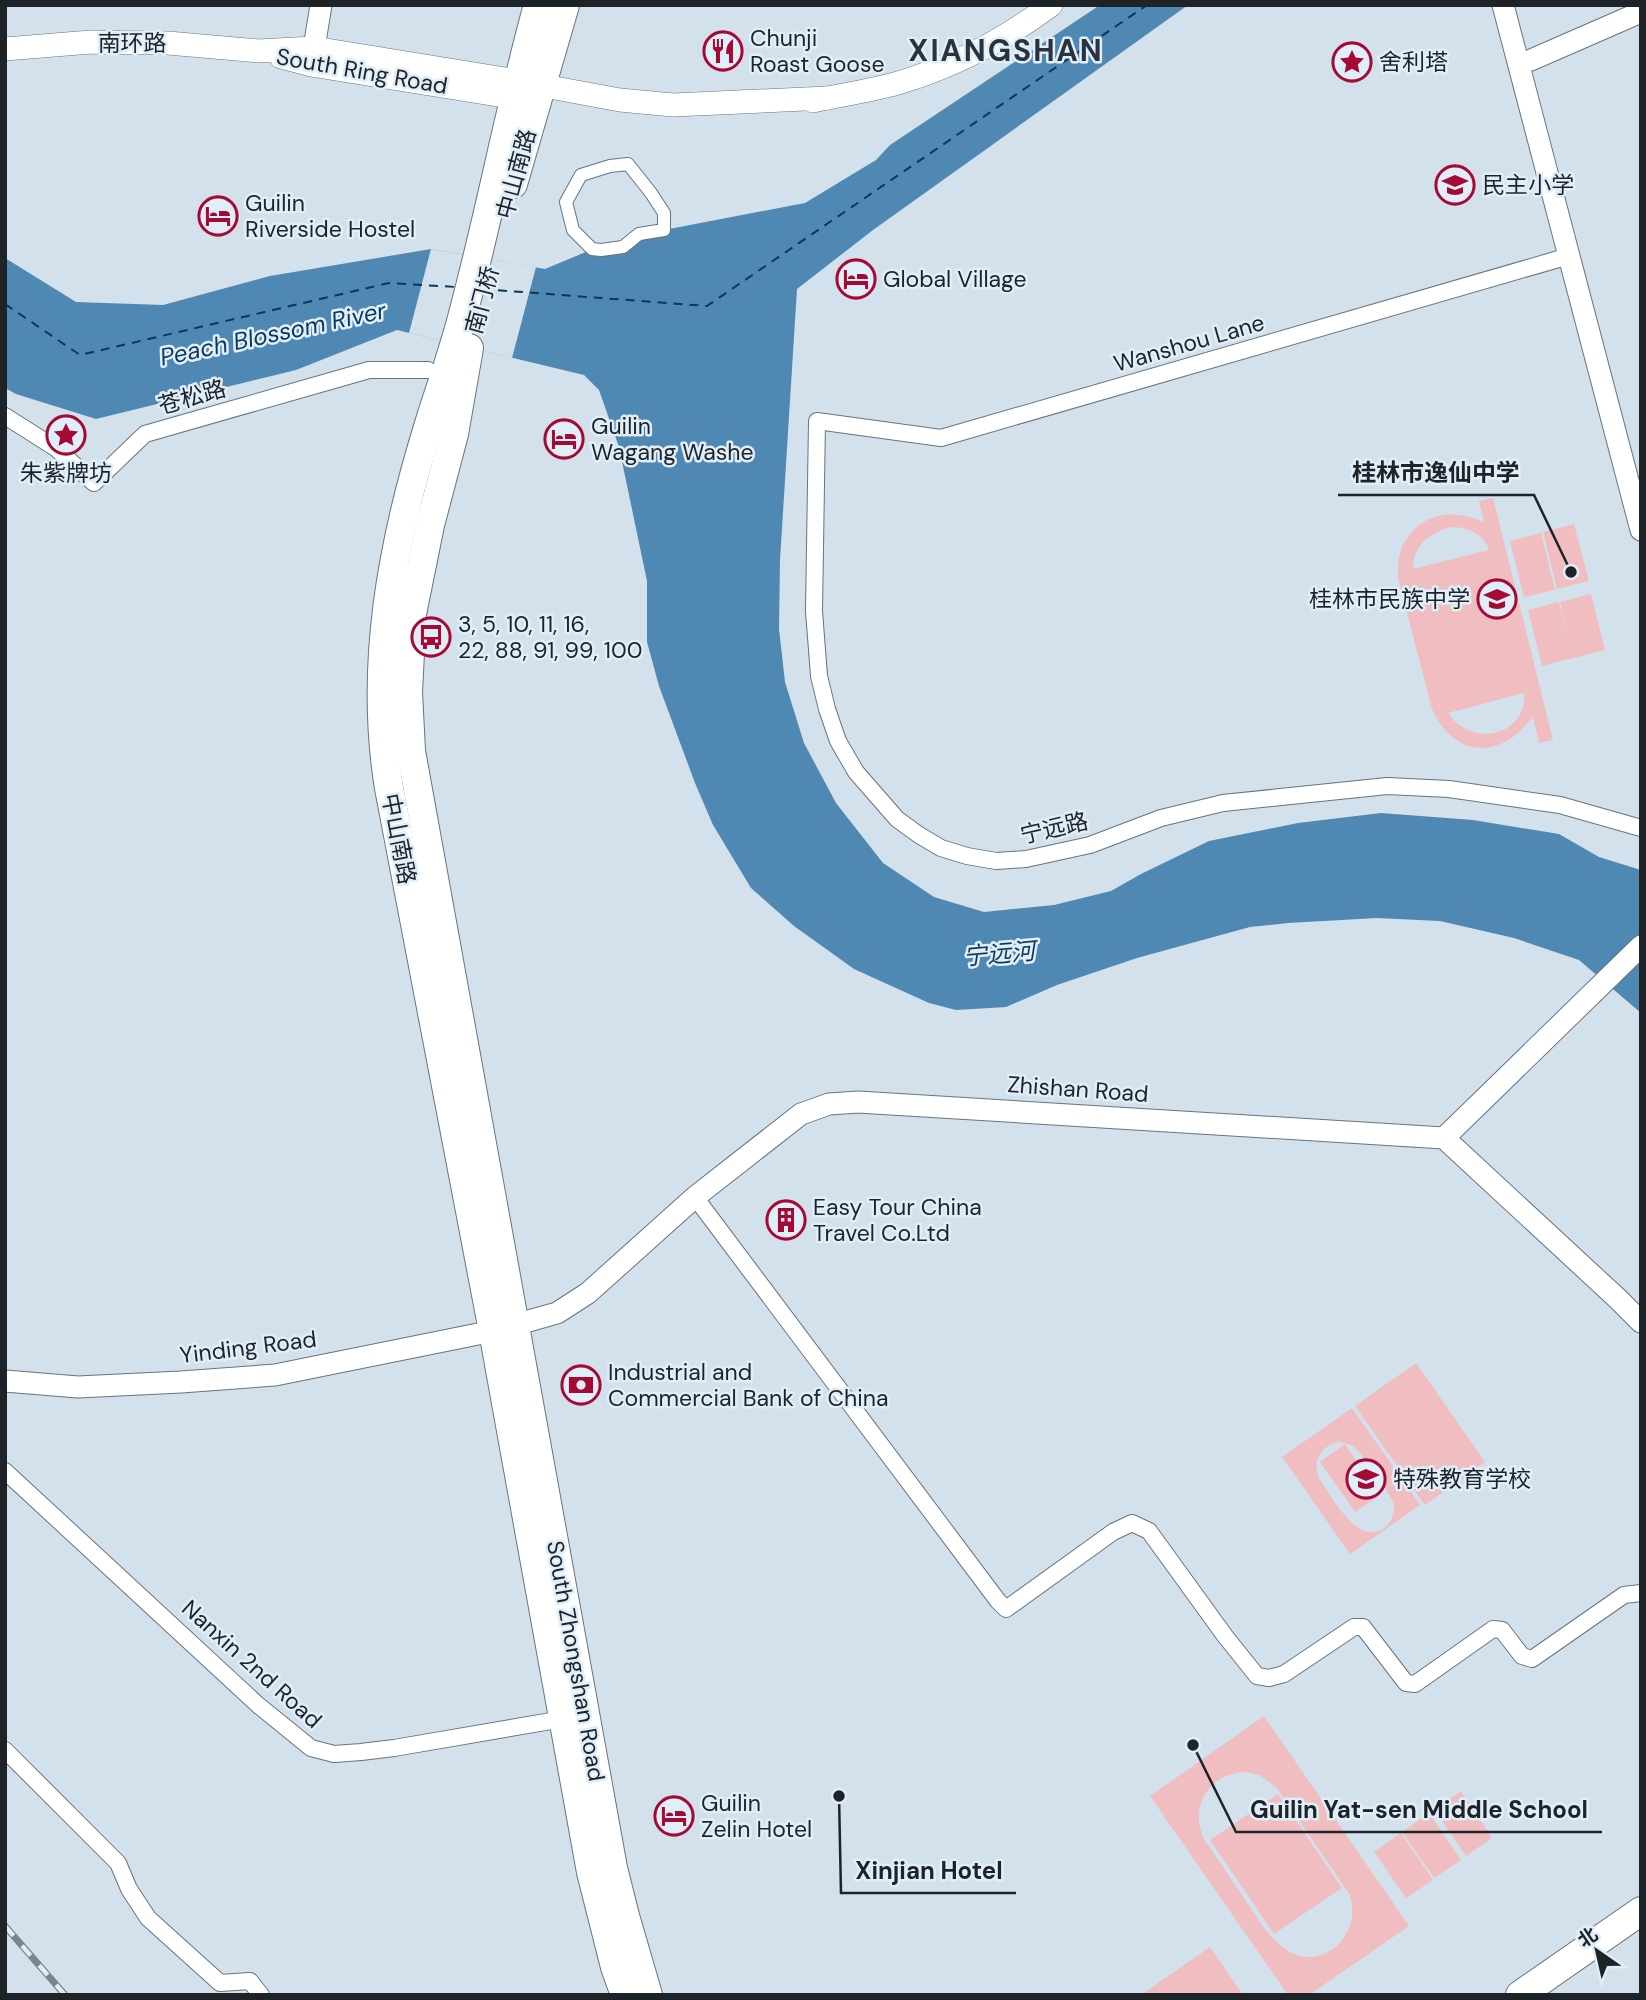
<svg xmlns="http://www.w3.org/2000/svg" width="1646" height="2000" viewBox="0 0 1646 2000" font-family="'DM Sans','Noto Sans SC',sans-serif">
  <rect width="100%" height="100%" fill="#d3e1ec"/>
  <g fill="#f0bec0" fill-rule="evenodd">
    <path d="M 1493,498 L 1553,740 L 1539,743 L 1533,718 C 1527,723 1521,731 1513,737 C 1479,761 1447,743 1432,709 L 1398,578 C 1398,567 1398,554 1403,545 C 1420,512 1454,508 1484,522 L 1479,501 ZM 1453,527 C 1469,528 1484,534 1489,550 L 1413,569 C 1413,545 1431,531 1453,527 ZM 1524,693 C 1528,734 1473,750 1448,713 Z"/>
    <polygon points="1574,524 1589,581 1557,589 1543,532"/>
    <polygon points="1541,533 1555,590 1524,597 1510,541"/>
    <polygon points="1591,594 1605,650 1542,666 1528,610 1559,602 1568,636 1560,602"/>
    <polygon points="1416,1363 1485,1462 1425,1505 1355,1406"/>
    <path d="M 1352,1408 L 1420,1505 L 1350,1554 L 1282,1457 ZM 1339,1442 C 1344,1443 1349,1444 1354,1447 C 1361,1452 1392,1496 1394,1504 C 1395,1513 1391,1523 1384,1528 C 1357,1547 1332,1496 1319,1478 C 1312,1460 1321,1446 1339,1442 Z"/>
    <polygon points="1345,1444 1380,1495 1355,1512 1320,1462"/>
    <path d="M 1264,1716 L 1409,1926 L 1309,1995 L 1288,1995 L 1150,1796 ZM 1246,1772 L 1261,1776 L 1276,1787 L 1350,1895 C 1355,1912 1352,1928 1341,1941 C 1333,1951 1320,1958 1307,1957 C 1275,1954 1259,1919 1242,1895 C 1230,1877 1218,1859 1205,1841 C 1188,1808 1208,1773 1246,1772 Z"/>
    <polygon points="1461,1791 1492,1838 1466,1856 1434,1809"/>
    <polygon points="1278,1794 1342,1888 1274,1934 1210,1840"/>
    <polygon points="1429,1813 1461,1860 1434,1878 1402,1832"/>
    <polygon points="1401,1833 1433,1880 1406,1898 1374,1852"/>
    <polygon points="1210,1947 1243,1995 1141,1995"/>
  </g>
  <polygon fill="#4f88b2" points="1100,5 1188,5 873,230 797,289 780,560 779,629 785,682 804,743 836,803 883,863 934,897 984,912 1054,905 1111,891 1141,874 1209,841 1298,823 1381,813 1473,820 1559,834 1599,857 1641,870 1641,1013 1579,960 1514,938 1440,921 1377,918 1288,923 1250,927 1137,958 1057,985 1006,1007 956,1010 929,1003 854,969 794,926 751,888 713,825 695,783 659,686 647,642 647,581 619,447 599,390 584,375 397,330 296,370 96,419 16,394 5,388 5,258 76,302 163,305 270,276 431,249 545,269 593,249 664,230 805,203 876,160 890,145"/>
  <polygon fill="#d3e1ec" points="431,249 536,267 512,358 409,333"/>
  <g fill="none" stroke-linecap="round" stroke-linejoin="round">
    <g stroke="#0b3956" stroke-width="2" stroke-dasharray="9 7" stroke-linecap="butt">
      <polyline points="482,289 707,306 1147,5"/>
      <polyline points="5,304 80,355 389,283 456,287"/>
    </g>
    <g stroke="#67747e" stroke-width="14">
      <polygon id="pedestrian" points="628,164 651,193 664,213 664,230 639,234 623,247 601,250 592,249 573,230 566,202 581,175 610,166"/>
    </g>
    <g stroke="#67747e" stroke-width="18">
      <g id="minor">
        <polyline points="1569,256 941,438 817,421 814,611 819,676 827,709 838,741 856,772 897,819 919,835 941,848 967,856 996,861 1026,859 1090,845 1161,818 1223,803 1387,786 1449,789 1560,805 1641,828"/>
        <polyline points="5,416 57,449 94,483 145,434 369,370 428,370"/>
        <polyline points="695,1197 998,1601 1006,1609 1113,1532 1132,1523 1149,1531 1225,1636 1257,1676 1269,1678 1284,1674 1354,1627 1363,1627 1406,1683 1415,1684 1493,1629 1502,1630 1522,1656 1532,1659 1624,1595 1641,1593"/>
        <polyline points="5,1471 258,1705 311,1748 334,1754 361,1752 394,1748 563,1719"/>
        <polyline points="5,1750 118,1863 129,1889 148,1918 220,1983 250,1981 261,1995"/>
      </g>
    </g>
    <g stroke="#67747e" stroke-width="23">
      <g id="tertiary">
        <polyline points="1503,5 1641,530"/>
        <polyline points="314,48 321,5"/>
        <polyline points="1531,60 1641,12"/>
        <polyline points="1444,1138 1641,946"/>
        <polyline points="5,1381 78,1387 181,1382 275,1375 493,1331 557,1313 588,1293 695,1197 801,1114 829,1104 858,1102 1444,1138 1618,1299 1641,1322"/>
      </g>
    </g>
    <g stroke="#67747e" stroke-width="24">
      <g id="secondary">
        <polyline points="5,49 91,42 168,43 258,51 314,48 517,81 620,100 673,105 827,98"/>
        <polyline points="281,57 311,65 530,100"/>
        <path d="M 813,101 C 841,95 870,91 898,83 C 953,67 1005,39 1051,5"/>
      </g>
    </g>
    <g stroke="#67747e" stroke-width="30">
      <g id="trunk">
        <path d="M 538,5 C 510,106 491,209 464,310 C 454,350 440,388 428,427 C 392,544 369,666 389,788 L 493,1331 L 591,1872 L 615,1967 L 625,1995"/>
        <polyline points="513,184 565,5"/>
        <polyline points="469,348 454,434 430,525 412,614 408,692 411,751 613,1868 625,1916 648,1995"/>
        <polyline points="1520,1995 1641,1911"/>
      </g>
    </g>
    <use href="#pedestrian" stroke="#fff" stroke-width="12"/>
    <use href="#minor" stroke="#fff" stroke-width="16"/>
    <use href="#tertiary" stroke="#fff" stroke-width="21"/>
    <use href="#secondary" stroke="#fff" stroke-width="23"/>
    <use href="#trunk" stroke="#fff" stroke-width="28"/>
    <g stroke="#7a848c" stroke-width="7">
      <polyline id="rail" points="5,1926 65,1995"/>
    </g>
    <use href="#rail" stroke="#e0eefa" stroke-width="4.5" stroke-dasharray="13" stroke-linecap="butt"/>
  </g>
  <defs>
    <g id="restaurant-ring" transform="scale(2.0125)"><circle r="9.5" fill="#e0eefa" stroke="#a50a35" stroke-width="1.5"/><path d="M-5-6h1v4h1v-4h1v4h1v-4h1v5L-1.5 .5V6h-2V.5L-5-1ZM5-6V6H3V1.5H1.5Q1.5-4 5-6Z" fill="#a50a35"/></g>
    <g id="sight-ring" transform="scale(2.0125)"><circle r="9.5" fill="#e0eefa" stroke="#a50a35" stroke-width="1.5"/><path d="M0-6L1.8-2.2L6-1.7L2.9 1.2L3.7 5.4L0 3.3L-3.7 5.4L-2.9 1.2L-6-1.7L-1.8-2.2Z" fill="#a50a35"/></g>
    <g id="school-ring" transform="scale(2.0125)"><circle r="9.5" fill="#e0eefa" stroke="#a50a35" stroke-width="1.5"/><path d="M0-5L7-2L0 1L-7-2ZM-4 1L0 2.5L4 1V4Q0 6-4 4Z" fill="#a50a35"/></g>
    <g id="hotel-ring" transform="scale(2.0125)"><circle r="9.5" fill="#e0eefa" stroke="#a50a35" stroke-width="1.5"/><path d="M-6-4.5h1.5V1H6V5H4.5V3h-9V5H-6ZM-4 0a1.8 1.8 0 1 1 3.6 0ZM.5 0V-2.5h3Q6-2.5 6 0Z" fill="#a50a35"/></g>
    <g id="bus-ring" transform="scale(2.0125)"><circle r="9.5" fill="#e0eefa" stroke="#a50a35" stroke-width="1.5"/><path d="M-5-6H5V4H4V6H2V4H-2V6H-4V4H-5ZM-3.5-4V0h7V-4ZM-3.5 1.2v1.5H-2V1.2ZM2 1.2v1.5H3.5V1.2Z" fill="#a50a35"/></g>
    <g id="building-ring" transform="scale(2.0125)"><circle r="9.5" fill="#e0eefa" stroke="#a50a35" stroke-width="1.5"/><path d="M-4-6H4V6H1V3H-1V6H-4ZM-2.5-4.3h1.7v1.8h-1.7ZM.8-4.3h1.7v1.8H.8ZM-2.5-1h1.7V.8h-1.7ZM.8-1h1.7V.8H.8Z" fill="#a50a35"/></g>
    <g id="bank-ring" transform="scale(2.0125)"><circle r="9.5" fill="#e0eefa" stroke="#a50a35" stroke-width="1.5"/><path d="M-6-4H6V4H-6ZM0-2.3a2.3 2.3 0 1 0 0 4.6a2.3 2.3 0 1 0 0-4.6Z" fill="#a50a35"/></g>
  </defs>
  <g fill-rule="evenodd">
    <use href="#restaurant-ring" x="723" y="51"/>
    <use href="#sight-ring" x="1352" y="62"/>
    <use href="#school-ring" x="1455" y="185"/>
    <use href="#hotel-ring" x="218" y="216"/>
    <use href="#hotel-ring" x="856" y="279"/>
    <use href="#sight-ring" x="66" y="435"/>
    <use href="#hotel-ring" x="564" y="439"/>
    <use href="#school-ring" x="1497" y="599"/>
    <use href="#bus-ring" x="431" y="637"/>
    <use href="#building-ring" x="786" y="1220"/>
    <use href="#bank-ring" x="581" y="1385"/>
    <use href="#school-ring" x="1366" y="1479"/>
    <use href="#hotel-ring" x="674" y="1816"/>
  </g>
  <g text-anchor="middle" stroke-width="5" stroke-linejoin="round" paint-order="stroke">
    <g font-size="23" fill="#1e2328" stroke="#e0eefa" text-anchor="start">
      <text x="750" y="46">Chunji<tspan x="750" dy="26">Roast Goose</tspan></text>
      <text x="1379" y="70">舍利塔</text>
      <text x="1482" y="193">民主小学</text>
      <text x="245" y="211">Guilin<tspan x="245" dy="26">Riverside Hostel</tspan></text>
      <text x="883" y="287">Global Village</text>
      <text x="591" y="434">Guilin<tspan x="591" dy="26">Wagang Washe</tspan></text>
      <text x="66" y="481" text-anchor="middle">朱紫牌坊</text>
      <text x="1470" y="607" text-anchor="end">桂林市民族中学</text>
      <text x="458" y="632">3, 5, 10, 11, 16,<tspan x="458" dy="26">22, 88, 91, 99, 100</tspan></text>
      <text x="813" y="1215">Easy Tour China<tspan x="813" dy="26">Travel Co.Ltd</tspan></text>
      <text x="608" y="1380">Industrial and<tspan x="608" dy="26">Commercial Bank of China</tspan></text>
      <text x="1393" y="1487">特殊教育学校</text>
      <text x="701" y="1811">Guilin<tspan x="701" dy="26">Zelin Hotel</tspan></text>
    </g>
    <g font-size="23" fill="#1e2328" stroke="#e0eefa">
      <text x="132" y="51">南环路</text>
      <text transform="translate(362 71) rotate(10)" y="8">South Ring Road</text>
      <text transform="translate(516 174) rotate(-75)" y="8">中山南路</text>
      <text transform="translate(482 300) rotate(-75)" y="8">南门桥</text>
      <text transform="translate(1189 343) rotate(-16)" y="8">Wanshou Lane</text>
      <text transform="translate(192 397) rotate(-16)" y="8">苍松路</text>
      <text transform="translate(1054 828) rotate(-13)" y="8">宁远路</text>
      <text transform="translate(399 839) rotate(79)" y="8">中山南路</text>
      <text transform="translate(1078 1089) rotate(4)" y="8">Zhishan Road</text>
      <text transform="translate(248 1347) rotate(-7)" y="8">Yinding Road</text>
      <text transform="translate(576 1661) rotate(80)" y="8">South Zhongshan Road</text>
      <text transform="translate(252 1664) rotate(42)" y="8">Nanxin 2nd Road</text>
    </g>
    <g font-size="24" font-style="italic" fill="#0b3956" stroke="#e0eefa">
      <text transform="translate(273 334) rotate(-12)" y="8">Peach Blossom River</text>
      <text transform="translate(999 954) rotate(-5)" y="8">宁远河</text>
    </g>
    <g font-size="30" font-weight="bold" letter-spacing="2" fill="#28333c" stroke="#e0eefa">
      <text x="1006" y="61">XIANGSHAN</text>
    </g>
  </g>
  <path fill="none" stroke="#1e2328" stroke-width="2.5" d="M1571 572L1534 495H1338M1193 1745L1236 1832H1602M839 1796L841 1893H1016"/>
  <g fill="#1e2328" stroke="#e0eefa" stroke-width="2.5">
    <circle cx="1571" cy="572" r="7"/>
    <circle cx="1193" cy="1745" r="7"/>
    <circle cx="839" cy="1796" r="7"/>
  </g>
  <g font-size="24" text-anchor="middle" font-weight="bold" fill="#1e2328" stroke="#e0eefa" stroke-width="5" stroke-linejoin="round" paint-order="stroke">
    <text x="1436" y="481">桂林市逸仙中学</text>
    <text x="1419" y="1818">Guilin Yat-sen Middle School</text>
    <text x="929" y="1879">Xinjian Hotel</text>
  </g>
  <rect width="1646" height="2000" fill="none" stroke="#1e2328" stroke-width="14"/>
  <g transform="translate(1597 1951) rotate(326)" stroke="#e0eefa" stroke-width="5" paint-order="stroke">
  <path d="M0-5L12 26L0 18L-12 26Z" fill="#1e2328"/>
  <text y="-10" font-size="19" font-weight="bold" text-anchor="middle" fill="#1e2328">北</text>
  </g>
</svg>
